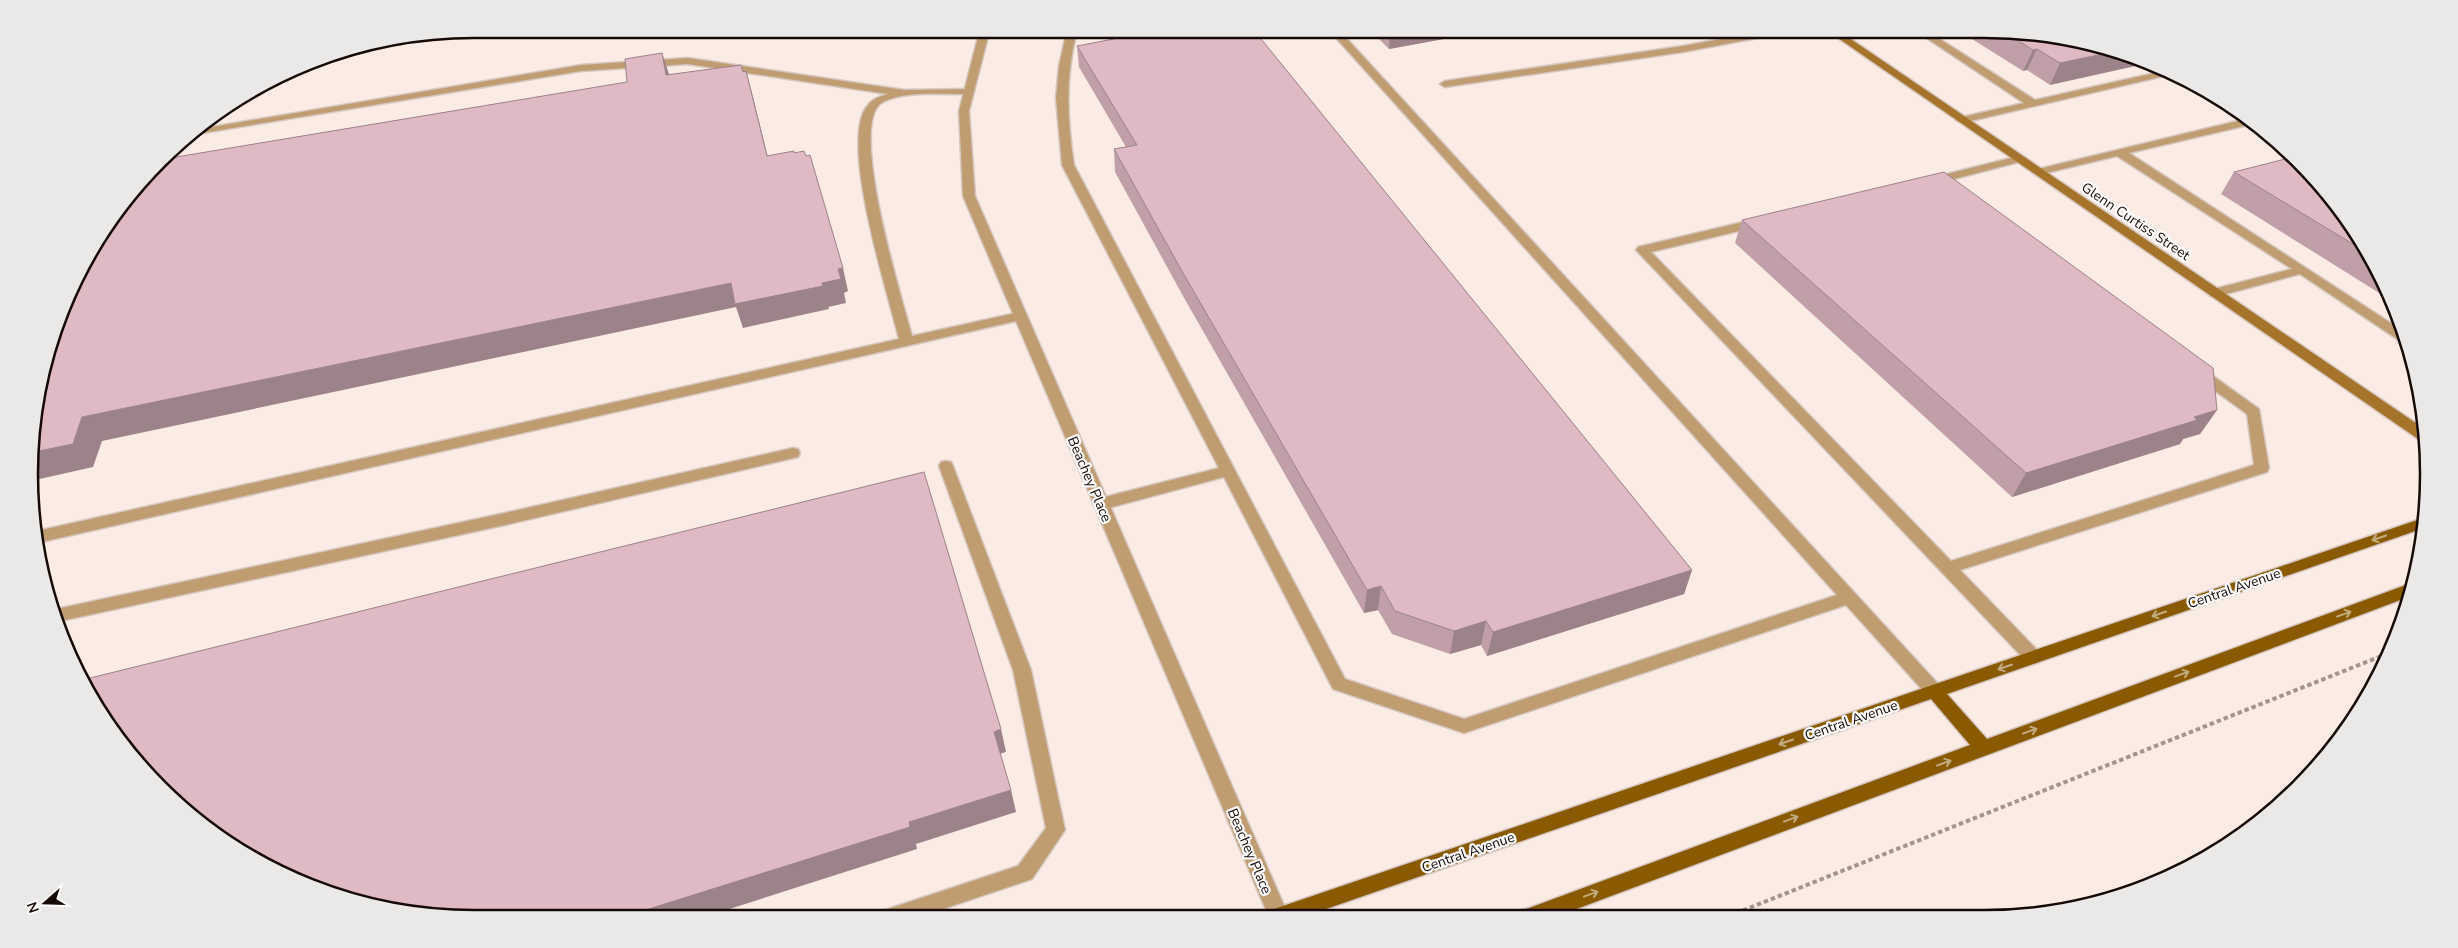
<svg xmlns="http://www.w3.org/2000/svg" width="2458" height="948" viewBox="0 0 2458 948" font-family="'Nunito Sans',sans-serif">
  <rect width="100%" height="100%" fill="#faebe5"/>
  <g fill="none" stroke-linecap="round" stroke-linejoin="round">
    <g stroke="#d6c7c1" stroke-width="3">
      <g id="lane">
        <path d="M 1028,29 L 1075,29 L 1077,31 C 1065,77 1067,119 1074,165 L 1345,679 L 1464,719 L 1837,595 L 1328,29 L 1338,29 L 1940,686 L 1943,691 L 1940,696 L 1934,698 L 1928,696 L 1846,605 L 1464,733 L 1333,689 L 1224,477 L 1101,510 L 1096,508 L 1093,504 L 1096,500 L 1101,498 L 1219,468 L 1062,165 L 1056,98 L 1059,66 L 1066,34 L 1033,32 Z"/>
        <polygon points="1774,29 1794,29 1789,32 1683,52 1445,87 1440,84 1445,81 1683,46"/>
        <polygon points="1913,29 1924,29 2035,100 2168,70 2177,73 1962,123 1956,120 1958,118 2024,103"/>
        <polygon points="361,48 328,57 324,56"/>
        <path d="M 688,58 L 904,90 L 973,89 L 974,91 L 969,94 C 942,95 907,90 883,102 C 846,121 903,301 912,336 L 1020,312 L 1025,313 L 1027,316 L 1025,319 L 37,543 L 37,531 L 899,339 C 887,291 843,153 864,111 C 870,100 877,97 888,94 L 688,64 L 581,71 L 184,136 L 194,130 L 581,65 Z"/>
        <polygon points="2250,118 2257,123 2129,153 2406,333 2409,344 2403,343 2300,274 2215,297 2210,296 2209,293 2210,290 2292,269 2117,156 2038,175 2032,172 2034,170"/>
        <polygon points="2019,156 2025,159 2023,161 1931,185 1925,181 1927,179"/>
        <polygon points="1760,218 1766,222 1764,225 1651,252 1951,561 2254,465 2247,414 2192,374 2190,371 2192,368 2202,368 2259,409 2269,468 2267,472 1960,570 2039,652 2042,657 2039,662 2033,664 2027,662 1636,250 1638,247"/>
        <polygon points="793,448 798,449 800,453 798,457 505,525 56,622 52,610 505,513"/>
        <polygon points="946,461 951,462 953,466 1031,670 1065,830 1032,879 916,918 878,918 881,911 888,909 1018,866 1046,828 1013,670 939,466 941,462"/>
      </g>
    </g>
    <g stroke="#d6c7c1" stroke-width="3">
      <polygon id="street" points="980,29 990,29 969,111 975,196 1289,917 1269,917 963,196 959,111"/>
    </g>
    <g stroke="#d6c7c1" stroke-width="3">
      <polygon id="secondary" points="1825,29 1836,29 2426,430 2426,442 2421,441"/>
    </g>
    <g stroke="#d6c7c1" stroke-width="3">
      <polygon id="primary" points="2426,517 2424,528 1947,694 1987,739 2414,582 2411,596 1555,917 1519,917 1522,910 1529,908 1970,745 1931,699 1303,917 1267,917 1270,910 1277,908"/>
    </g>
    <polyline stroke="#a2948f" stroke-width="4" stroke-dasharray="4.5 3" stroke-linecap="butt" points="1729,916 2384,655"/>
    <use href="#lane" fill="#bf9d71" fill-rule="evenodd"/>
    <use href="#street" fill="#bf9d71" fill-rule="evenodd"/>
    <use href="#secondary" fill="#a5742a" fill-rule="evenodd"/>
    <use href="#primary" fill="#895a00" fill-rule="evenodd"/>
  </g>
  <g fill="#c09fa9">
    <polygon points="1100,29 1253,29 1692,570 1684,594 1487,656 1481,645 1450,654 1392,634 1378,610 1364,613 1183,296 1115,172 1114,149 1126,147 1079,67 1077,46 1108,40"/>
    <polygon points="1369,29 1498,29 1389,49"/>
    <polygon points="1956,29 1984,29 2100,44 2050,85 2027,70 2023,71"/>
    <polygon points="2234,172 2370,252 2392,301 2221,194"/>
    <polygon points="1742,220 2217,410 2200,434 2183,439 2180,444 2012,497 1735,243"/>
  </g>
  <g fill="#9c8289">
    <polygon points="1390,29 1498,29 1389,49"/>
    <polygon points="2037,49 2027,70 2023,71 2033,50"/>
    <polygon points="2117,51 2149,63 2050,85 2060,63"/>
    <polygon points="662,53 669,74 673,97 666,75"/>
    <polygon points="746,71 752,93 773,178 767,156"/>
    <polygon points="843,268 848,291 844,293 846,303 828,307 822,283 838,269"/>
    <polygon points="731,283 823,286 829,309 743,328 736,307 102,441 93,467 35,480 34,452 82,417"/>
    <polygon points="2217,410 2200,434 2183,439 2180,444 2012,497 2026,473"/>
    <polygon points="1692,570 1684,594 1487,656 1493,632"/>
    <polygon points="1381,586 1378,610 1364,613 1367,590"/>
    <polygon points="1486,621 1481,645 1450,654 1454,631"/>
    <polygon points="1001,729 1006,752 999,754 994,732"/>
    <polygon points="1011,790 1016,812 916,844 917,849 698,919 617,919 909,822"/>
  </g>
  <g fill="#dfb9c4" stroke="#9c8289">
    <polygon points="1112,29 1253,29 1692,570 1493,632 1486,621 1454,631 1395,611 1381,586 1367,590 1183,273 1114,149 1137,145 1077,46 1119,38"/>
    <polygon points="2003,31 2100,44 2117,51 2060,63 2037,49 2033,50"/>
    <polygon points="662,53 666,75 741,65 743,72 746,71 767,156 794,151 794,153 804,151 806,156 810,155 843,268 838,269 841,279 822,283 823,286 735,304 731,283 82,417 73,444 34,452 33,416 52,331 88,252 164,159 627,82 625,59"/>
    <polygon points="2293,157 2319,181 2370,252 2371,255 2234,172"/>
    <polygon points="1944,172 2213,368 2217,410 2194,417 2197,420 2026,473 1742,220"/>
    <polygon points="924,472 1001,729 994,732 1011,790 909,822 910,827 617,919 474,919 358,904 277,873 203,827 104,721 82,680"/>
  </g>
  <defs><path id="oneway-shaft" d="M-6 0H5M1.5-3L5.5 0L1.5 3" fill="none" stroke-width="1.6" stroke-linecap="round" stroke-linejoin="round" transform="scale(1.25)"/></defs>
  <g stroke="#c2ab7e">
    <use href="#oneway-shaft" transform="translate(2379 538) rotate(161)"/>
    <use href="#oneway-shaft" transform="translate(2159 614) rotate(161)"/>
    <use href="#oneway-shaft" transform="translate(2344 614) rotate(-20)"/>
    <use href="#oneway-shaft" transform="translate(2005 667) rotate(161)"/>
    <use href="#oneway-shaft" transform="translate(2182 674) rotate(-20)"/>
    <use href="#oneway-shaft" transform="translate(2030 731) rotate(-20)"/>
    <use href="#oneway-shaft" transform="translate(1786 742) rotate(161)"/>
    <use href="#oneway-shaft" transform="translate(1944 763) rotate(-20)"/>
    <use href="#oneway-shaft" transform="translate(1791 819) rotate(-20)"/>
    <use href="#oneway-shaft" transform="translate(1591 894) rotate(-20)"/>
  </g>
  <g text-anchor="middle" stroke-width="4.5" stroke-linejoin="round" paint-order="stroke">
    <g font-size="14" fill="#160a06" stroke="#fcfcfc">
      <text transform="translate(2136 221) rotate(34)" y="5">Glenn Curtiss Street</text>
      <text transform="translate(1090 479) rotate(67)" y="5">Beachey Place</text>
      <text transform="translate(2234 588) rotate(-19)" y="5">Central Avenue</text>
      <text transform="translate(1851 720) rotate(-19)" y="5">Central Avenue</text>
      <text transform="translate(1250 851) rotate(67)" y="5">Beachey Place</text>
      <text transform="translate(1468 852) rotate(-19)" y="5">Central Avenue</text>
    </g>
  </g>
  <path d="M0 0H2458V948H0ZM474 38H1984A436 436 0 0 1 2420 474V474A436 436 0 0 1 1984 910H474A436 436 0 0 1 38 474V474A436 436 0 0 1 474 38Z" fill="#eae9e8" fill-rule="evenodd"/>
  <path fill="none" stroke="#160a06" stroke-width="2.5" d="M474 38H1984A436 436 0 0 1 2420 474V474A436 436 0 0 1 1984 910H474A436 436 0 0 1 38 474V474A436 436 0 0 1 474 38Z"/>
  <g transform="translate(45 903) rotate(250)" stroke="#fcfcfc" stroke-width="4" paint-order="stroke">
  <path d="M0-4L9 19L0 12L-9 19Z" fill="#160a06"/>
  <text y="-8" font-size="14" font-weight="bold" text-anchor="middle" fill="#160a06">N</text>
  </g>
</svg>
